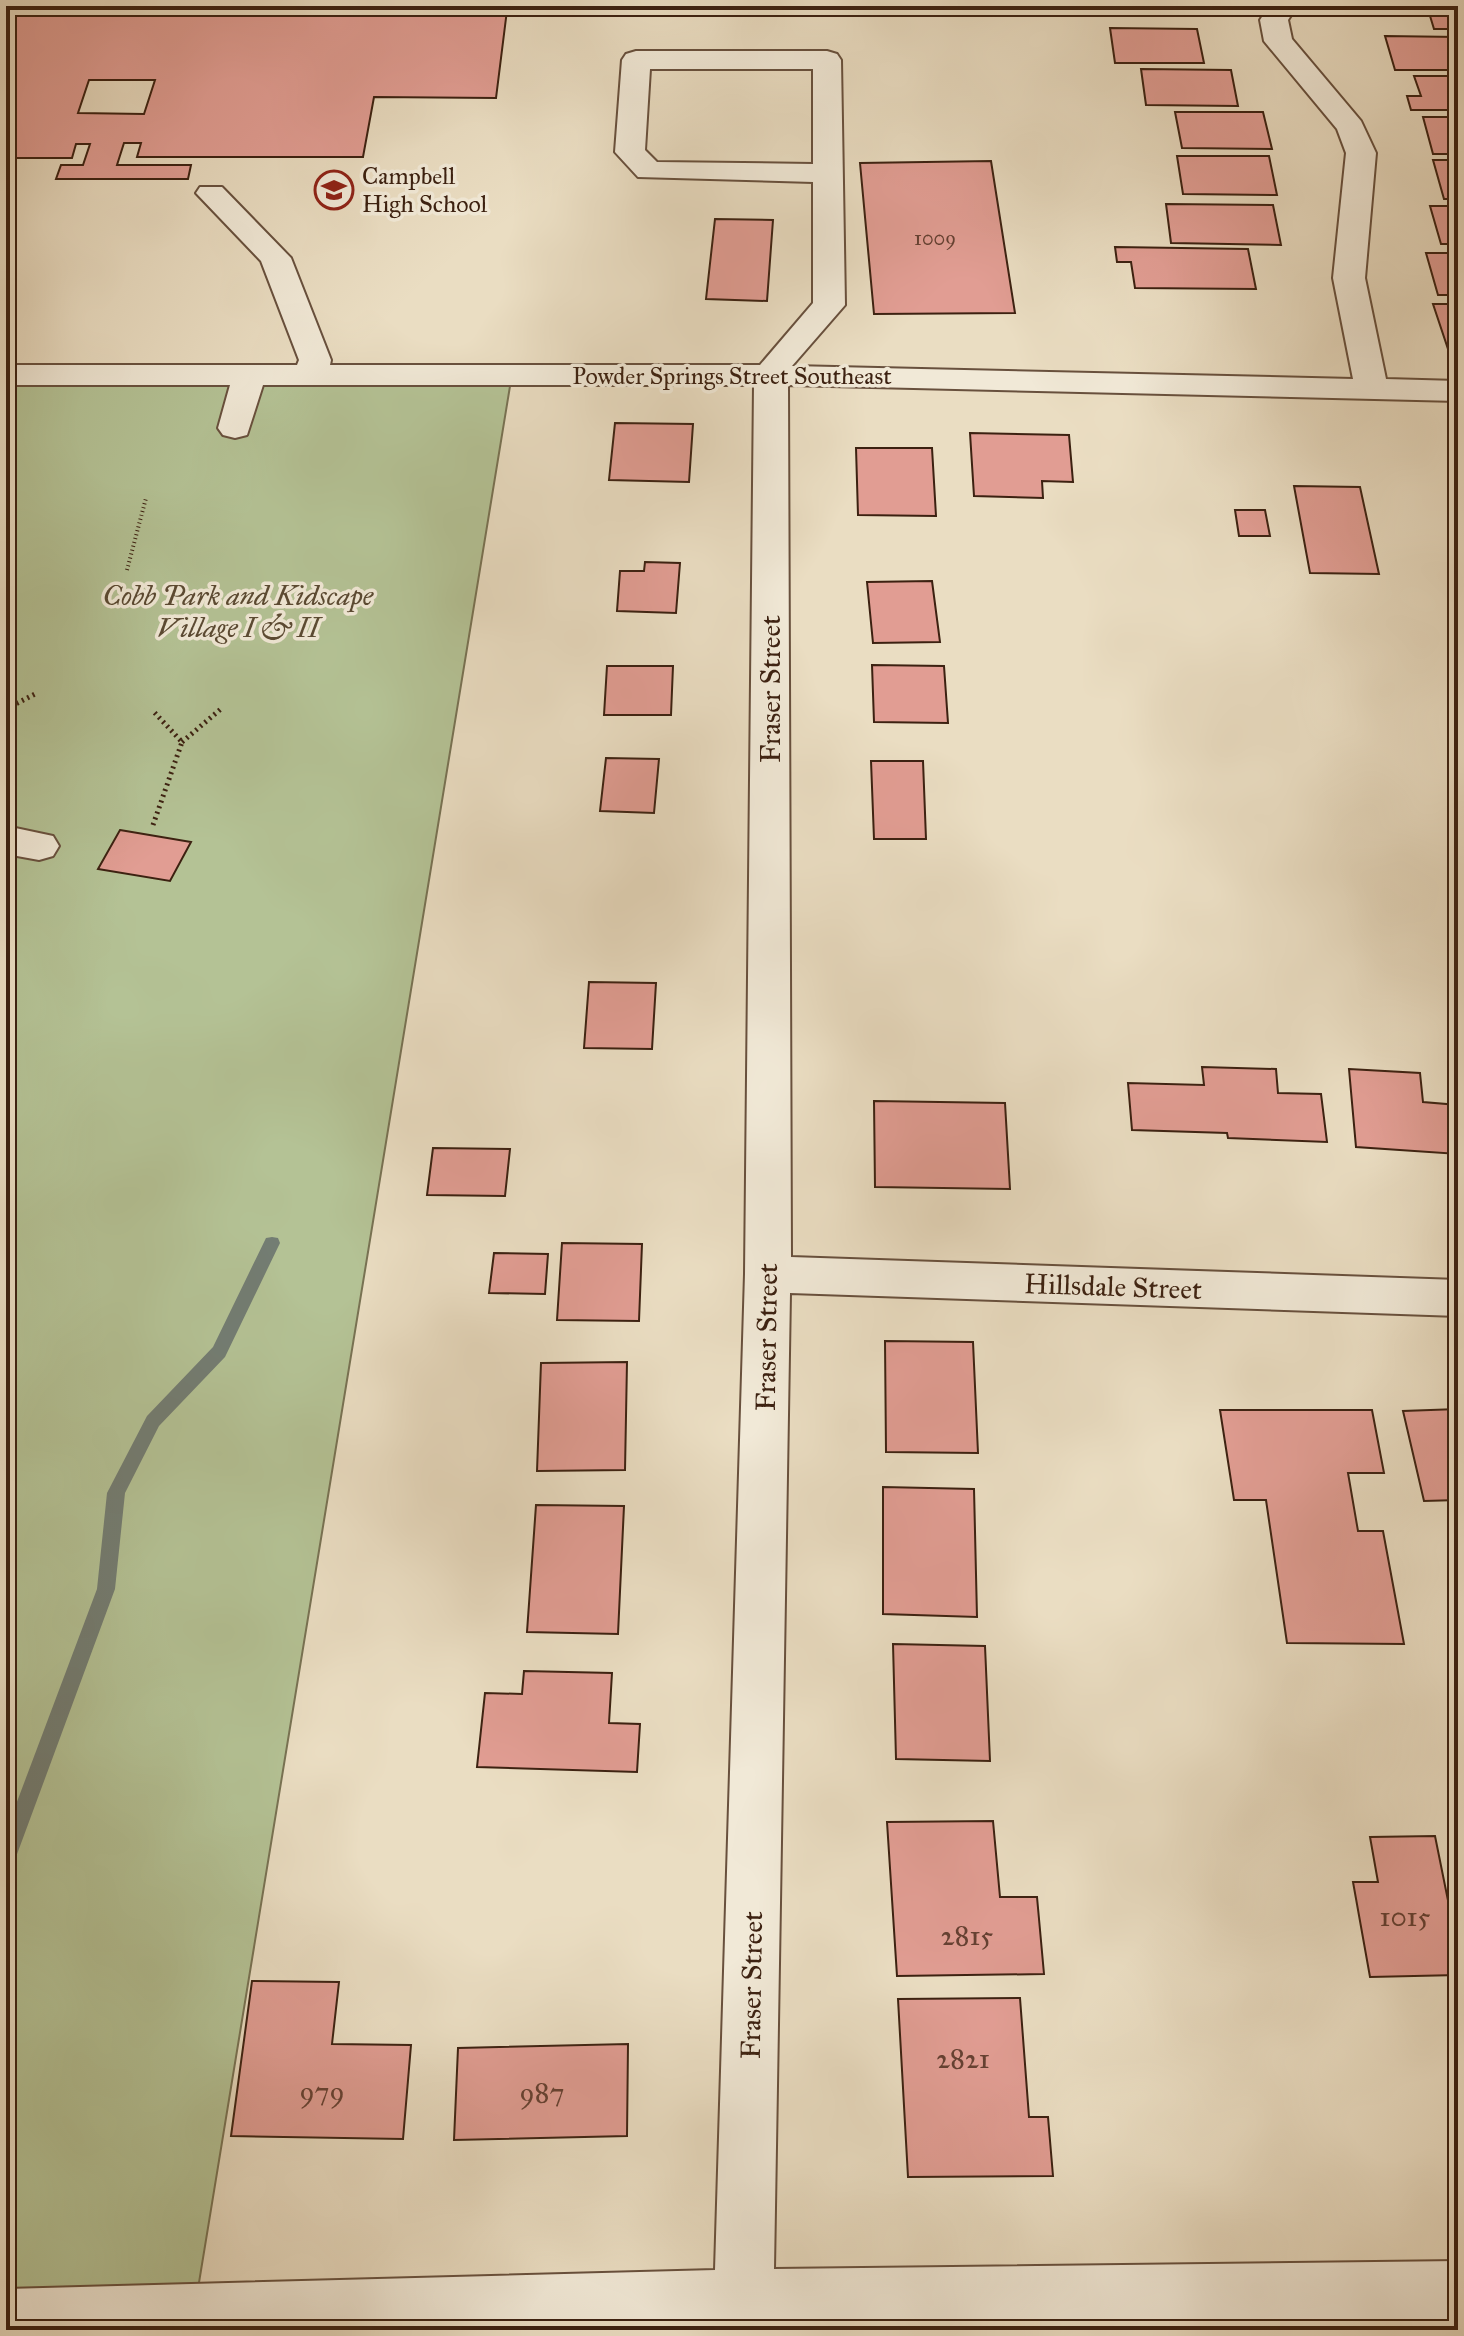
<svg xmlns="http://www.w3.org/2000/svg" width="1464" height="2336" viewBox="0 0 1464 2336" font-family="'IM FELL Great Primer',serif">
  <rect width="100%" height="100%" fill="#eaddc2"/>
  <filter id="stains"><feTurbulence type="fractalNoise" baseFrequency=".0025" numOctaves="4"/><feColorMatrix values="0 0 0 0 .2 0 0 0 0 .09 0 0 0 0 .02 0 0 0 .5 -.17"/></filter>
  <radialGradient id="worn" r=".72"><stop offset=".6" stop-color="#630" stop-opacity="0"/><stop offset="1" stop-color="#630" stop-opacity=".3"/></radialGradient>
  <polygon fill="#b4c295" stroke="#787253" stroke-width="2" points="512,374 194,2313 6,2319 6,378"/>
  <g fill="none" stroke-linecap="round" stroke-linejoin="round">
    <polygon fill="#737d73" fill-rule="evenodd" points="272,1237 278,1238 280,1243 225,1357 159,1426 125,1493 115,1589 16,1857 13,1863 6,1866 6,1831 97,1589 107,1493 147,1416 213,1347 266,1238"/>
  </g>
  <g fill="#e19d93" stroke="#3c2111" stroke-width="2" fill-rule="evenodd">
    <path d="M 6,6 L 284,6 L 283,10 L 507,10 L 496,98 L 374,97 L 363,157 L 137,157 L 141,143 L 124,143 L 117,165 L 191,165 L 188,179 L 56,179 L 61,165 L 83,165 L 90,144 L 76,144 L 72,158 L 6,158 ZM 89,80 L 155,80 L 144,114 L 78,113 Z"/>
    <polygon points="1427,6 1458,6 1458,29 1434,29"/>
    <polygon points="1110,28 1197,29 1204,63 1115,63"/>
    <polygon points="1385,36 1458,37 1458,70 1395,70"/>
    <polygon points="1141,69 1231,70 1238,106 1146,105"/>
    <polygon points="1414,76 1458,76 1458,110 1411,110 1407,96 1421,96"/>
    <polygon points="1175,112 1263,112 1272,149 1182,148"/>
    <polygon points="1423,117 1458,117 1458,154 1433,154"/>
    <polygon points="1177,156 1269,156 1277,195 1183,194"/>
    <polygon points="1433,160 1458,160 1458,199 1444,199"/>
    <polygon points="991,161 1015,313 874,314 860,163"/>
    <polygon points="1166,204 1273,205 1281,245 1171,243"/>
    <polygon points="1430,206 1458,206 1458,244 1441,244"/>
    <polygon points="715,219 773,220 767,301 706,299"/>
    <polygon points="1115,247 1248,249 1256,289 1135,288 1131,262 1117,262"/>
    <polygon points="1426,253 1458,253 1458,295 1438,295"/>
    <polygon points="1433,304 1458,304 1458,349 1448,349"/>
    <polygon points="615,423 693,424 689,482 609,480"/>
    <polygon points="970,433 1069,435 1073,482 1042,481 1043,498 974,496"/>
    <polygon points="856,448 932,448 936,516 858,515"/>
    <polygon points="1294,486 1360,487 1379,574 1310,573"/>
    <polygon points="1235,510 1265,510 1270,536 1239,536"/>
    <polygon points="645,562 680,563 676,613 617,611 620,571 644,571"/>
    <polygon points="932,581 940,642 873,643 867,582"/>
    <polygon points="872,665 944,666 948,723 874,722"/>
    <polygon points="607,666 673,666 671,715 604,715"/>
    <polygon points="606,758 659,759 654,813 600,811"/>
    <polygon points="871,761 923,761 926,839 874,839"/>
    <polygon points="120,830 191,842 170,881 98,869"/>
    <polygon points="589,982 656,983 652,1049 584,1048"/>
    <polygon points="1202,1067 1276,1069 1278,1093 1321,1094 1327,1142 1228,1138 1227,1133 1132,1130 1128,1083 1204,1085"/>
    <polygon points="1349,1069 1420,1073 1423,1102 1458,1105 1458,1154 1356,1147"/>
    <polygon points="874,1101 1005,1103 1010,1189 875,1187"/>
    <polygon points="433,1148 510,1149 505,1196 427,1195"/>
    <polygon points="562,1243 642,1244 639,1321 557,1320"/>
    <polygon points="494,1253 548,1254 545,1294 489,1293"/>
    <polygon points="885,1341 973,1342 978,1453 886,1452"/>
    <polygon points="627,1362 625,1470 537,1471 541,1363"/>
    <polygon points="1458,1409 1458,1500 1424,1501 1403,1411"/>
    <polygon points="1220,1410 1372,1410 1384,1473 1348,1473 1358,1531 1383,1531 1404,1644 1287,1643 1266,1500 1234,1500"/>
    <polygon points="883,1487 974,1489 977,1617 883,1614"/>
    <polygon points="536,1505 624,1506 618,1634 527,1632"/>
    <polygon points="893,1644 985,1646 990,1761 896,1759"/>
    <polygon points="524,1671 612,1673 609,1723 640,1724 637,1772 477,1767 485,1693 522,1694"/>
    <polygon points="993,1821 1000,1897 1037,1897 1044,1974 897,1976 887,1822"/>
    <polygon points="1435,1836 1458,1950 1458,1975 1370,1977 1353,1882 1378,1882 1370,1837"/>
    <polygon points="252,1981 339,1982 332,2044 411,2045 403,2139 231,2136"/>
    <polygon points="1020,1998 1029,2117 1048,2117 1053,2176 908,2177 898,1999"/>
    <polygon points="628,2044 627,2136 454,2140 458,2048"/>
  </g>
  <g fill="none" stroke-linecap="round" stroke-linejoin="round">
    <g stroke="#68503d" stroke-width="4">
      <g id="minor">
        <path d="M 1269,6 L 1297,6 L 1288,20 L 1292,39 L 1361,121 L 1376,153 L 1365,278 L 1386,379 L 1458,381 L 1458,401 L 788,385 L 791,1257 L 1458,1280 L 1458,1316 L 790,1293 L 774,2269 L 1458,2261 L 1458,2321 L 703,2330 L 6,2330 L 6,2289 L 715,2270 L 745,1274 L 754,385 L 263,385 L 247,435 L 235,438 L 223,435 L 218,428 L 230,385 L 6,385 L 6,365 L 297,365 L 299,360 L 261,261 L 196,193 L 200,187 L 222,187 L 291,258 L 331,360 L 330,365 L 760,365 L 813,303 L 813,182 L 638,177 L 615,152 L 622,60 L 626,54 L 636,51 L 827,51 L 837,54 L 841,60 L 845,305 L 792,366 L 1353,379 L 1333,278 L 1346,153 L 1337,129 L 1264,41 L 1260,20 ZM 650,69 L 813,69 L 813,164 L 657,162 L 645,150 Z"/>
        <polygon points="6,826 53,836 59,846 53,856 39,860 6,854"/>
      </g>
    </g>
    <polyline stroke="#3c2111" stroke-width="4" stroke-dasharray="1 3" stroke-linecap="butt" points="127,570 146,498"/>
    <g stroke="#3c2111" stroke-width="5" stroke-dasharray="2 4" stroke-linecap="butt">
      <polyline points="6,709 37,693"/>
      <polyline points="182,742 222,708"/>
      <polyline points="153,825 182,742 154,712"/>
    </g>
    <use href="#minor" fill="#f1e9d7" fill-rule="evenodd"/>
  </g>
  <defs>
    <g id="school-ring" transform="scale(2)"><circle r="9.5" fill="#f1e9d7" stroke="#8f2418" stroke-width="1.5"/><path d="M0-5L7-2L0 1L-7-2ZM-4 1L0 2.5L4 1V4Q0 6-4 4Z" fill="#8f2418"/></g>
  </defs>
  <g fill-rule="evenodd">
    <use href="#school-ring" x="334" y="190"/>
  </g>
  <g text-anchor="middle" stroke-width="7" stroke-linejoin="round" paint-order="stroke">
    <g font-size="20" fill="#654032">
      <text x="935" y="245">1009</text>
    </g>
    <g font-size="24" fill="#3c2111" stroke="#f1e9d7" text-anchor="start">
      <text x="362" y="184">Campbell<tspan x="362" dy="28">High School</tspan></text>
    </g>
    <g font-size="24" fill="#3c2111" stroke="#f1e9d7">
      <text x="732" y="384">Powder Springs Street Southeast</text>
    </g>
    <g font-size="28" font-style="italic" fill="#5a4932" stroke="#f1e9d7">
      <text x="238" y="605">Cobb Park and Kidscape<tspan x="238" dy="32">Village I &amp; II</tspan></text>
    </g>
    <g font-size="28" fill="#3c2111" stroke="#f1e9d7">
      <text transform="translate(770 689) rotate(-90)" y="10">Fraser Street</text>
      <text transform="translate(1113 1286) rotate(2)" y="10">Hillsdale Street</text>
      <text transform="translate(766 1337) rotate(-89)" y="10">Fraser Street</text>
      <text transform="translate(751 1985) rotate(-89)" y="10">Fraser Street</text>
    </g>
    <g font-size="28" fill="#654032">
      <text x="1405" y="1926">1015</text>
      <text x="967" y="1945">2815</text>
      <text x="963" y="2068">2821</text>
      <text x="322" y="2101">979</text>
      <text x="542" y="2102">987</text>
    </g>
  </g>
  <rect width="1464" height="2336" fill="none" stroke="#eaddc2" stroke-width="32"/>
  <rect x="8" y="8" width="1448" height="2320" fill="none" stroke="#3c2111" stroke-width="4"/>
  <rect x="16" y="16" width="1432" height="2304" fill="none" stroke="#3c2111" stroke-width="2"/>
  <rect width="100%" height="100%" filter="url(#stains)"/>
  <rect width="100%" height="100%" fill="url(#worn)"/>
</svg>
